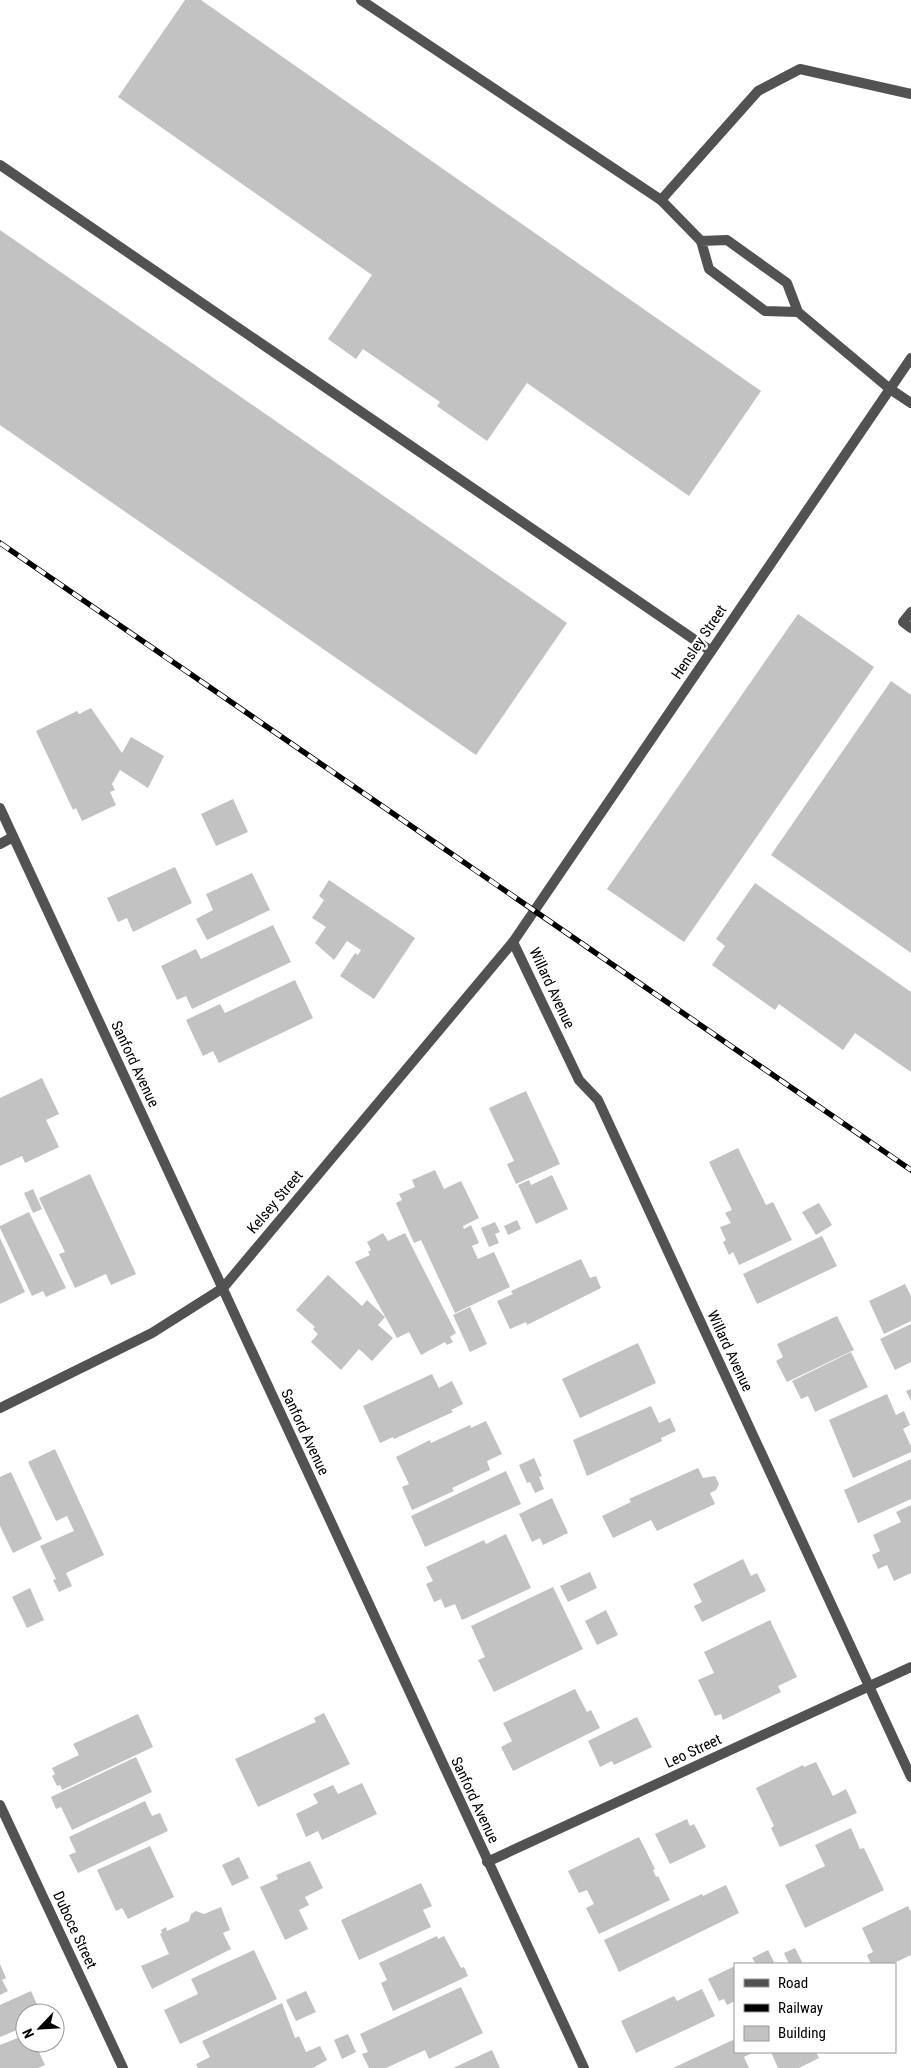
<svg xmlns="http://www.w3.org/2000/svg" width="911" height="2068" viewBox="0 0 911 2068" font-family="'Roboto Condensed',sans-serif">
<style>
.building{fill:#c2c2c2}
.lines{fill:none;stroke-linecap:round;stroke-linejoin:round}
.lane{stroke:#525252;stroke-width:10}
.street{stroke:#525252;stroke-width:10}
.rail-casing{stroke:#000;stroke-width:5.5}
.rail{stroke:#fff;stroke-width:4;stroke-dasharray:11;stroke-linecap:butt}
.labels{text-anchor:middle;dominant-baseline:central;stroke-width:4.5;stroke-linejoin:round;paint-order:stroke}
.street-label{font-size:15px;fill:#000;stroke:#fff}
</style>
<rect width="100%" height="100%" fill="#fff"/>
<g class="building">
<path d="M185,0H201L761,391L689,496L527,383L487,441L437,406L440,402L363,349L356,359L328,339L372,275L118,97Z"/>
<path d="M0,230L567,623L476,755L0,425Z"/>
<path d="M798,614L874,667L684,942L607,889Z"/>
<path d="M891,681L911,695V953L771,855Z"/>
<path d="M91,708L122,753L131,737L164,756L148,788L120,770L112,784L115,790L110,792L116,805L82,821L76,808L73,810L36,731L77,711L79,714Z"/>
<path d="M233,799L248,832L216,846L201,814Z"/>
<path d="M175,867L192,903L133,932L127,918L118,922L107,898Z"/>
<path d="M252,873L270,910L207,940L196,919L213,910L206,894Z"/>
<path d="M329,880L415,938L374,999L340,976L355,953L358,955L361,950L347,941L334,960L315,943L326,927L312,918L324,900L319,896Z"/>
<path d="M755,883L911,992V1072L855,1033L843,1050L779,1004L775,1010L712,965L725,946L716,939Z"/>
<path d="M273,925L291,962L192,1009L186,996L177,1000L161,966L196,949L201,959Z"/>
<path d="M295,980L313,1018L219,1063L213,1051L203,1056L186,1020L220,1004L225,1013Z"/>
<path d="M42,1078L59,1114L46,1120L59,1147L25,1163L22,1156L0,1166V1098Z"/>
<path d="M526,1091L560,1164L516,1184L507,1164L514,1161L489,1108Z"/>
<path d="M738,1148L766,1205L773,1202L792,1240L739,1265L733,1252L729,1255L723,1242L726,1240L720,1227L731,1223L725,1213L732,1210L709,1162Z"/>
<path d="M435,1170L444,1189L461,1181L479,1218L463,1226L464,1229L471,1225L479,1243L472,1246L478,1259L494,1252L510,1287L455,1313L421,1240L414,1243L396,1203L402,1200L399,1194L415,1187L412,1180Z"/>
<path d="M90,1174L136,1274L111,1285L106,1274L75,1288L59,1254L65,1252L39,1198Z"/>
<path d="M552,1175L568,1209L536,1224L518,1185L529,1180L531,1185Z"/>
<path d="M33,1189L42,1209L33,1213L24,1193Z"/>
<path d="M819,1203L832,1225L816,1235L802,1212Z"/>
<path d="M29,1212L66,1288L46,1297L43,1291L32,1296L0,1228V1226Z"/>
<path d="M517,1220L521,1229L508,1235L504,1226Z"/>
<path d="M495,1222L500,1232L495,1234L499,1243L489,1247L481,1228Z"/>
<path d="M383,1233L388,1241L405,1233L456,1333L450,1337L453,1342L447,1345L445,1342L421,1355L409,1332L397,1338L355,1262L370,1255L368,1252L371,1250L367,1242Z"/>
<path d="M822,1236L837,1266L757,1304L743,1274Z"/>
<path d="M0,1238L25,1292L0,1304Z"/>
<path d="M581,1259L590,1278L596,1276L601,1288L527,1325L526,1322L510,1329L497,1301L513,1294L511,1291Z"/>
<path d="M328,1275L362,1306L367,1300L385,1317L378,1325L393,1338L372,1361L359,1349L341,1370L311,1342L318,1334L313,1329L315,1327L296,1310Z"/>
<path d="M905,1284L911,1296V1321L884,1334L869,1301Z"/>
<path d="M470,1307L487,1344L470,1352L453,1315Z"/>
<path d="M837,1316L854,1350L787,1382L776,1361L783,1357L777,1344Z"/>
<path d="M911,1324V1362L895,1370L880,1339Z"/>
<path d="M638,1343L656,1383L580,1418L562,1379Z"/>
<path d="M851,1352L868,1387L815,1412L808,1396L801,1399L792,1381Z"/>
<path d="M432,1374L439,1388L452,1381L463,1404L451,1410L453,1412L394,1439L393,1437L380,1443L363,1406Z"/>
<path d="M911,1389V1401L906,1391Z"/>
<path d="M887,1394L896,1415L904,1411L910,1425L903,1429L911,1446V1452L853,1478L829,1420Z"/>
<path d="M651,1406L659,1423L670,1418L676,1431L661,1438L662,1441L587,1476L573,1440Z"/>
<path d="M486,1421L502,1454L487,1461L490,1470L452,1488L454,1491L412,1510L402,1487L409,1484L396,1457L430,1440L431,1443L470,1425L471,1428Z"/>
<path d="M55,1449L104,1555L66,1573L72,1586L59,1592L53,1580L56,1579L40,1546L74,1531L67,1516L56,1521L28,1462Z"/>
<path d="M534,1458L542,1476L539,1477L544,1489L535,1493L530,1482L527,1483L519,1465Z"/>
<path d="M911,1459V1499L858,1523L844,1490Z"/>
<path d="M698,1468L703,1478L715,1476L719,1484L716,1490L710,1493L715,1504L657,1531L651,1520L613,1538L602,1516L631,1502L629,1499Z"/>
<path d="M506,1471L521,1504L425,1547L411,1516Z"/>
<path d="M11,1472L42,1539L13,1553L0,1526V1477Z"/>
<path d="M552,1498L568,1533L543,1545L540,1538L532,1542L519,1514Z"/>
<path d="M911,1505V1573L894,1581L887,1565L878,1569L872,1555L880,1551L873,1535L901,1522L896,1512Z"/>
<path d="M506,1534L531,1588L462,1620L455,1604L445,1608L441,1599L434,1602L426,1584L433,1581L426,1567L484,1540L486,1544Z"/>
<path d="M743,1559L751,1576L757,1573L766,1591L702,1622L694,1606L702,1602L693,1584Z"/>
<path d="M590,1572L597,1588L568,1602L560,1586Z"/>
<path d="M553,1587L583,1649L494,1692L478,1660L485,1657L471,1626Z"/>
<path d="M30,1588L44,1620L27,1628L12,1597Z"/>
<path d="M606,1610L618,1635L597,1645L585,1621Z"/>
<path d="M770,1620L797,1677L778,1686L781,1692L723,1720L721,1714L715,1716L698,1680L714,1673L704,1652Z"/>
<path d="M575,1689L587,1712L591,1710L600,1728L513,1771L501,1747L512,1741L503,1723Z"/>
<path d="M324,1713L350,1764L258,1807L235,1759L316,1722L314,1718Z"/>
<path d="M138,1714L153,1747L62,1790L60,1785L57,1786L52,1776L55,1774L52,1768L79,1755L73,1744Z"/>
<path d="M637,1717L652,1747L614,1765L612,1761L600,1767L588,1741Z"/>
<path d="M136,1757L152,1792L72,1830L61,1807L56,1809L51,1797Z"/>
<path d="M816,1762L833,1796L846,1789L857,1813L780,1847L771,1828L774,1826L756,1788L803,1765L804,1767Z"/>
<path d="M362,1783L377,1814L322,1840L318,1831L306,1837L296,1814L318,1803L313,1794L333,1785L338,1794Z"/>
<path d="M145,1801L152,1816L160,1813L168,1831L78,1873L69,1855L76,1852L69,1837Z"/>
<path d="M687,1819L690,1826L694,1824L706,1847L670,1864L655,1834Z"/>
<path d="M851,1828L860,1849L864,1848L884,1890L805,1928L785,1885L825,1866L815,1845Z"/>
<path d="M639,1837L655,1869L653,1870L656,1877L658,1876L670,1900L599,1934L586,1908L594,1904L587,1890L579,1893L568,1871Z"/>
<path d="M150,1846L174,1897L128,1919L122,1908L116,1911L97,1870Z"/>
<path d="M239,1857L249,1878L232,1886L222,1865Z"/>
<path d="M310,1861L323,1888L305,1897L309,1905L299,1910L308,1929L285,1940L260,1887L278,1879L276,1875Z"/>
<path d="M421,1883L432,1906L423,1910L431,1927L359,1960L341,1920Z"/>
<path d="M726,1885L739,1913L619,1972L604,1940L702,1894L703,1896Z"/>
<path d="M908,1906L911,1912V1955L892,1964H871L867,1955L873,1952L862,1928Z"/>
<path d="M221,1907L230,1930L223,1933L231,1949L152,1989L141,1966L169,1954L160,1934L162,1933L161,1930L166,1927L167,1931L189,1921L191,1914L196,1911L204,1914Z"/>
<path d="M437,1936L438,1939L444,1936L461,1968L464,1967L468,1976L393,2011L381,1983L387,1980L379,1963Z"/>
<path d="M795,1948L803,1964H789L784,1953Z"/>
<path d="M254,1950L277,1999L180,2044L164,2010L198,1994L191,1979Z"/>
<path d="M768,1950L775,1964H756L752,1958Z"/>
<path d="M0,1964L6,1978L2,1980L8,1991L0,1995Z"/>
<path d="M735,1966V2001L727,2005L724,1999L719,2001L708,1979Z"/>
<path d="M461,1987L483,2033L429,2059L425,2050L386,2068H369L362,2054L368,2052L360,2034Z"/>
<path d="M702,1989L715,2016L636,2053L621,2021L674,1996L677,2001Z"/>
<path d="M31,1991L39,2009L25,2013V2030L19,2033L17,2030L0,2037V2005Z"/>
<path d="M306,1991L316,2012L296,2021L286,2000Z"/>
<path d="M282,2003L295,2038L299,2036L306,2052L320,2046L327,2060L313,2068H198L196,2064L210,2057L202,2041Z"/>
<path d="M348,2034L356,2052L342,2059L334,2040Z"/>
<path d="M25,2035V2043H38L41,2051L39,2052L45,2065L38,2068H0V2045Z"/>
<path d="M735,2039V2052H754L744,2057L749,2068H673Z"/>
<path d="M492,2050L500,2068H453Z"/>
<path d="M771,2052H816L819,2058L799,2068H778Z"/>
</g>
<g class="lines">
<g class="lane">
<path d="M361,0L661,200L701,241"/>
<path d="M0,165L711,651"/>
<path d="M661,200L758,91L800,69L911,94"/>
<path d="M798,312L765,311L709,269L701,241L727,240L787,283L798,312L890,389L911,403"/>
<path d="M911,612L903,622L911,628"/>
<path d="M0,844L13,837"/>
</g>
<g class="street">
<path d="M0,808L584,2068"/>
<path d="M513,942L579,1080L598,1100L911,1777"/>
<path d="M0,1408L152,1333L223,1288L513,942L911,358"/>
<path d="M0,1805L123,2068"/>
<path d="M487,1862L911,1667"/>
</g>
<defs>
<path id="rail" d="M0,543L911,1170"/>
</defs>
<use href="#rail" class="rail-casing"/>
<use href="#rail" class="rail"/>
</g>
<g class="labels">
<g class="street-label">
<text transform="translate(699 642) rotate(-56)">Hensley Street</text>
<text transform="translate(552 988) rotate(65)">Willard Avenue</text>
<text transform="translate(135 1064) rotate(65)">Sanford Avenue</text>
<text transform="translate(275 1202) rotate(-50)">Kelsey Street</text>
<text transform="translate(730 1351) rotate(65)">Willard Avenue</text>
<text transform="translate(305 1432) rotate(65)">Sanford Avenue</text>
<text transform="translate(693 1751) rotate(-25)">Leo Street</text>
<text transform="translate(475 1800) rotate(65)">Sanford Avenue</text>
<text transform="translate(75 1930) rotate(65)">Duboce Street</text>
</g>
</g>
<rect x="734" y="1963" width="162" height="90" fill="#ffffff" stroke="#999999"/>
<rect x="744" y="1979" width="25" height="8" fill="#525252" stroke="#999999"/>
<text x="778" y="1988" font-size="15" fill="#000000">Road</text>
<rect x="744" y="2004" width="25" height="8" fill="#000000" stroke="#999999"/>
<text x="778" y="2013" font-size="15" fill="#000000">Railway</text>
<rect x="744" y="2026" width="25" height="15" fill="#c2c2c2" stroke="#999999"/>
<text x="778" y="2038" font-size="15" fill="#000000">Building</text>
<g transform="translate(40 2028) rotate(245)"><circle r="24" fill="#ffffff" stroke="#999999"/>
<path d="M0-4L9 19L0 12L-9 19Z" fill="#000000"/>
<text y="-8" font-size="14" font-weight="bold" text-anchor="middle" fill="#000000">N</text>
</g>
</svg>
